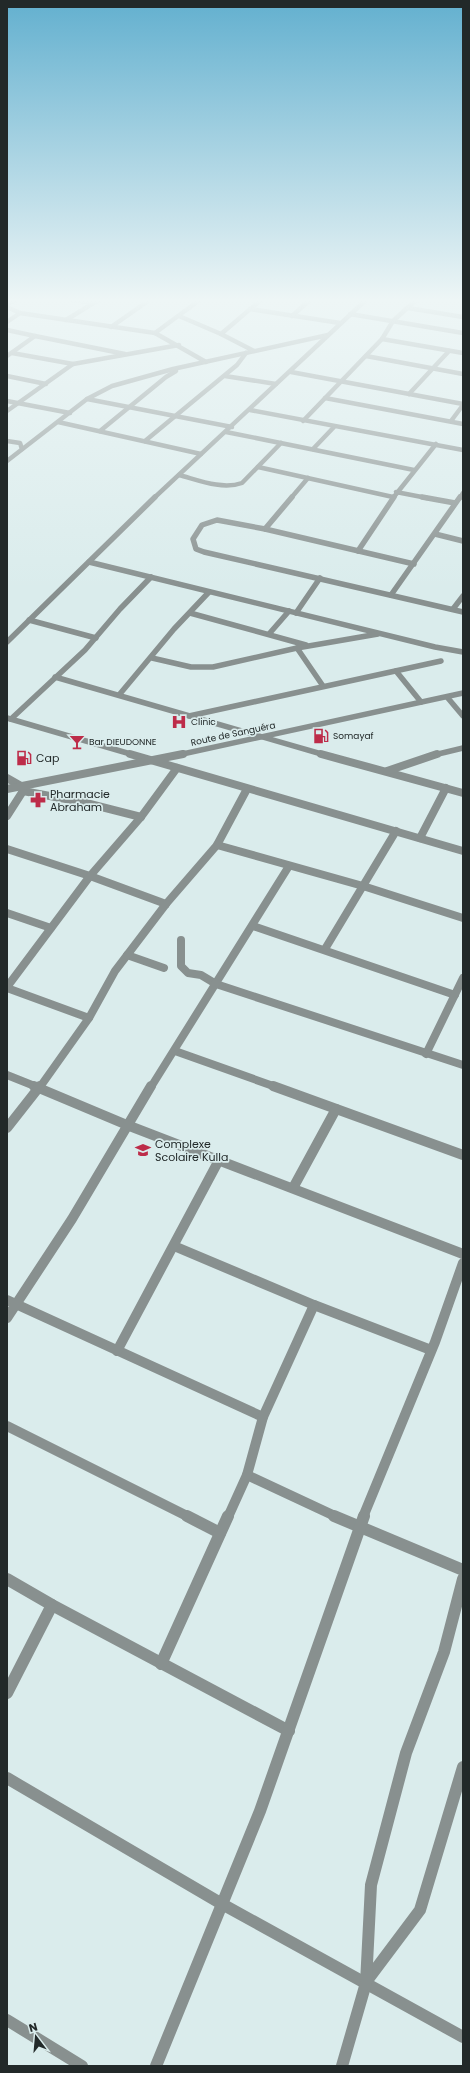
<svg xmlns="http://www.w3.org/2000/svg" width="470" height="2073" viewBox="0 0 470 2073" font-family="Poppins,sans-serif">
<style>
.lines{fill:none;stroke-linecap:round;stroke-linejoin:round}
.minor-far4{stroke:#88908f;stroke-width:4.5}
.minor-far3{stroke:#88908f;stroke-width:5.5}
.minor-far2{stroke:#88908f;stroke-width:8}
.minor-far1{stroke:#88908f;stroke-width:10}
.minor{stroke:#88908f;stroke-width:12}
.tertiary-far2{stroke:#88908f;stroke-width:5.5}
.tertiary-far1{stroke:#88908f;stroke-width:8}
.tertiary{stroke:#88908f;stroke-width:12}
.labels{text-anchor:middle;dominant-baseline:central;stroke-width:3.5;stroke-linejoin:round;paint-order:stroke}
.far-poi-label{font-size:9px;fill:#222929;stroke:#daecec;text-anchor:start}
.far-street-label{font-size:9px;fill:#222929;stroke:#daecec}
.poi-label{font-size:11px;fill:#222929;stroke:#daecec;text-anchor:start}
</style>
<rect width="100%" height="100%" fill="#daecec"/>
<g class="lines">
<g class="minor-far4">
<path d="M68,299L93,303"/>
<path d="M7,304L17,299"/>
<path d="M7,307L20,313L155,333L206,362"/>
<path d="M408,308L463,317"/>
<path d="M250,309L340,323"/>
<path d="M350,314L463,333"/>
<path d="M179,316L221,334"/>
<path d="M292,316L311,299"/>
<path d="M66,320L100,299"/>
<path d="M7,322L20,313"/>
<path d="M111,327L151,299"/>
<path d="M7,330L35,336L7,356"/>
<path d="M155,333L201,299"/>
<path d="M35,336L125,354"/>
<path d="M382,339L463,353"/>
<path d="M254,351L221,334L262,299"/>
<path d="M12,353L73,364"/>
<path d="M366,356L463,374"/>
<path d="M291,372L463,404"/>
<path d="M7,376L46,384"/>
<path d="M225,376L276,384"/>
<path d="M409,394L449,351"/>
<path d="M325,398L463,424"/>
<path d="M87,399L232,427"/>
<path d="M7,401L70,413"/>
<path d="M250,410L463,450"/>
<path d="M7,411L73,364L179,345"/>
<path d="M303,421L382,339L393,321L417,299"/>
<path d="M451,421L463,405"/>
<path d="M58,422L201,454"/>
<path d="M100,431L166,377L176,371"/>
<path d="M226,432L414,470"/>
<path d="M7,441L20,443L22,449"/>
<path d="M145,441L237,365L246,353"/>
<path d="M313,449L334,427"/>
<path d="M7,461L87,399L112,386L173,369L328,335"/>
<path d="M258,467L393,497"/>
<path d="M179,475C198,480 222,490 242,483L281,443"/>
<path d="M396,492L427,498"/>
<path d="M154,498L367,299"/>
<path d="M291,498L308,478"/>
<path d="M393,498L436,444"/>
<path d="M460,498L463,493"/>
</g>
<g class="minor-far3">
<path d="M422,497L455,503"/>
<path d="M265,529L292,497"/>
<path d="M435,534L463,541"/>
<path d="M358,551L394,497"/>
<path d="M89,562L435,647L463,652"/>
<path d="M414,564L265,529L217,520L202,525L193,539L196,549L204,552L463,612"/>
<path d="M391,595L460,497"/>
<path d="M453,609L463,596"/>
<path d="M190,613L306,645"/>
<path d="M296,613L320,578"/>
<path d="M29,620L96,638"/>
<path d="M269,634L289,611"/>
<path d="M7,642L155,497"/>
<path d="M297,648L323,686"/>
<path d="M152,658L191,667H213L297,648L378,634"/>
<path d="M396,671L421,702"/>
<path d="M55,677L325,755"/>
<path d="M119,695L174,629L209,592"/>
<path d="M447,697L463,716"/>
<path d="M189,716L441,661"/>
<path d="M7,718L134,755"/>
<path d="M11,719L85,650L120,609L151,577"/>
<path d="M434,755L463,748"/>
</g>
<g class="minor-far2">
<path d="M130,754L463,851"/>
<path d="M321,754L463,793"/>
<path d="M387,771L437,754"/>
<path d="M7,778L21,786L23,791L7,816"/>
<path d="M23,791L82,802L141,817"/>
<path d="M420,838L446,788"/>
<path d="M217,845L363,886L463,918"/>
<path d="M7,849L90,876L166,904"/>
<path d="M7,913L51,928"/>
<path d="M253,926L455,995"/>
<path d="M181,940V966L188,973L201,975L216,984L463,1065"/>
<path d="M325,949L396,831"/>
<path d="M127,955L164,968"/>
<path d="M7,987L90,876L141,817L177,768"/>
<path d="M7,988L89,1018"/>
<path d="M175,1051L276,1087"/>
<path d="M426,1054L463,978"/>
<path d="M7,1075L37,1087"/>
<path d="M40,1087L89,1018L115,971L166,904L217,845L247,789"/>
<path d="M151,1087L289,866"/>
</g>
<g class="minor-far1">
<path d="M34,1086L127,1125L463,1254"/>
<path d="M273,1086L463,1155"/>
<path d="M7,1128L40,1086"/>
<path d="M293,1188L336,1109"/>
<path d="M174,1246L314,1305L431,1350"/>
<path d="M7,1300L263,1417"/>
<path d="M7,1318L72,1219L151,1086"/>
<path d="M117,1351L219,1160"/>
<path d="M7,1426L189,1517"/>
<path d="M247,1475L337,1517"/>
<path d="M228,1517L247,1475L263,1417L314,1305"/>
<path d="M363,1517L435,1342L463,1263"/>
</g>
<g class="minor">
<path d="M187,1516L220,1533"/>
<path d="M334,1516L463,1570"/>
<path d="M7,1579L52,1605L289,1731"/>
<path d="M161,1664L228,1516"/>
<path d="M7,1693L52,1605"/>
<path d="M7,2020L82,2066"/>
<path d="M156,2066L260,1811L364,1516"/>
</g>
<path class="tertiary-far2" d="M178,755L463,693"/>
<path class="tertiary-far1" d="M7,789L183,754"/>
<g class="tertiary">
<path d="M7,1778L222,1904L463,2037"/>
<path d="M366,1982L420,1910L463,1767"/>
<path d="M342,2066L366,1983L371,1885L406,1753L444,1652L463,1579"/>
</g>
</g>
<linearGradient id="sky" x2="0" y2="1"><stop stop-color="#63b0cf"/><stop offset="0.51" stop-color="#eef6f6"/><stop offset="1" stop-color="#eef6f6" stop-opacity="0"/></linearGradient>
<rect width="470" height="589" fill="url(#sky)"/>
<defs>
<symbol id="hospital-bare" viewBox="-9 -9 18 18"><path d="M-5-5h3v3.5h4V-5h3V5h-3V1.5h-4V5h-3Z" fill="#bd2c49" stroke="#daecec" stroke-width="2.5" paint-order="stroke"/></symbol>
<symbol id="fuel-bare" viewBox="-9 -9 18 18"><path d="M-5.5-6h7V0h2V4h1.3V-2.5L3-4.5l.8-.8L6-3V5H2.5V1h-1V6h-7ZM-4.2-4.7v3.2H.2V-4.7Z" fill="#bd2c49" stroke="#daecec" stroke-width="2.5" paint-order="stroke"/></symbol>
<symbol id="bar-bare" viewBox="-9 -9 18 18"><path d="M-6-5H6L.8 .8V4.5H3.5V6h-7V4.5H-.8V.8Z" fill="#bd2c49" stroke="#daecec" stroke-width="2.5" paint-order="stroke"/></symbol>
<symbol id="pharmacy-bare" viewBox="-9 -9 18 18"><path d="M-2-6h4v4h4v4h-4v4h-4v-4h-4v-4h4Z" fill="#bd2c49" stroke="#daecec" stroke-width="2.5" paint-order="stroke"/></symbol>
<symbol id="school-bare" viewBox="-9 -9 18 18"><path d="M0-5L7-2L0 1L-7-2ZM-4 1L0 2.5L4 1V4Q0 6-4 4Z" fill="#bd2c49" stroke="#daecec" stroke-width="2.5" paint-order="stroke"/></symbol>
</defs>
<g fill-rule="evenodd">
<use href="#hospital-bare" x="168" y="711" width="22" height="22"/>
<use href="#fuel-bare" x="310" y="725" width="22" height="22"/>
<use href="#bar-bare" x="66" y="731" width="22" height="22"/>
<use href="#fuel-bare" x="13" y="747" width="22" height="22"/>
<use href="#pharmacy-bare" x="27" y="789" width="22" height="22"/>
<use href="#school-bare" x="132" y="1139" width="22" height="22"/>
</g>
<g class="labels">
<g class="far-poi-label">
<text x="191" y="722">Clinic</text>
<text x="333" y="736">Somayaf</text>
<text x="89" y="742">Bar DIEUDONNE</text>
</g>
<g class="far-street-label">
<text transform="translate(233 734) rotate(-12)">Route de Sanguéra</text>
</g>
<g class="poi-label">
<text x="36" y="758">Cap</text>
<text x="50" y="794">Pharmacie<tspan x="50" dy="13">Abraham</tspan></text>
<text x="155" y="1144">Complexe<tspan x="155" dy="13">Scolaire Kulla</tspan></text>
</g>
</g>
<rect width="470" height="2073" fill="none" stroke="#222929" stroke-width="16"/>
<g transform="translate(36 2037) rotate(344)" stroke="#daecec" stroke-width="3" paint-order="stroke">
<path d="M0-3L7 15L0 10L-7 15Z" fill="#222929"/>
<text y="-6" font-size="11" font-weight="bold" text-anchor="middle" fill="#222929">N</text>
</g>
</svg>
